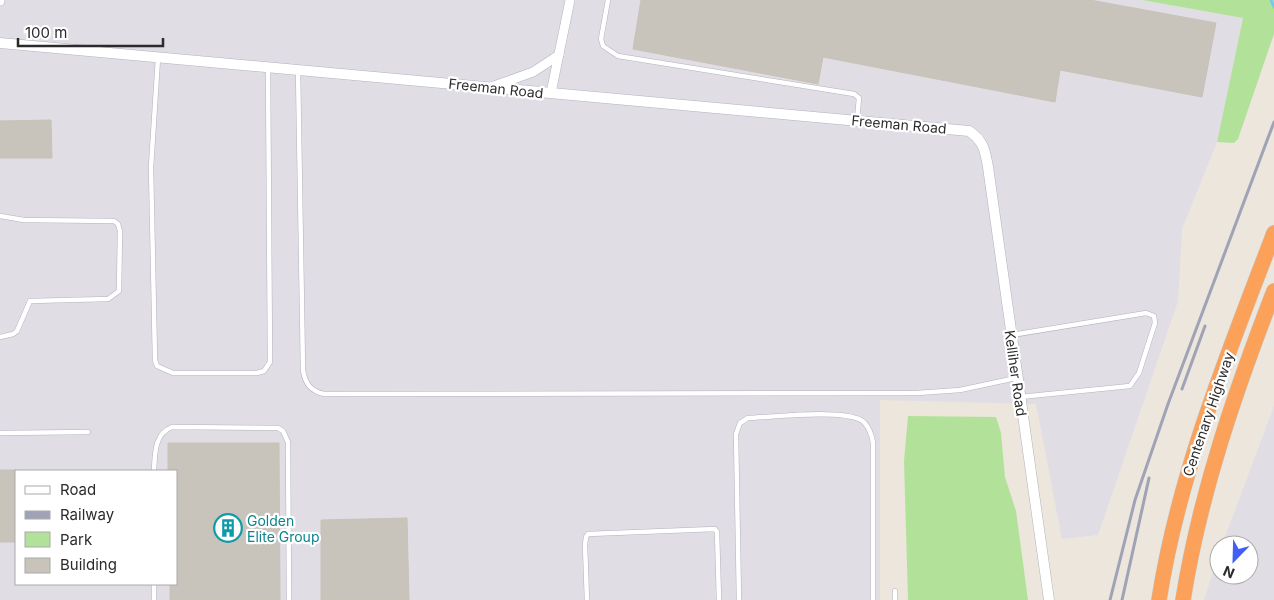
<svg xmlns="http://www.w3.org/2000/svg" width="1274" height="600" viewBox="0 0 1274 600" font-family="Inter,sans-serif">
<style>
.industrial{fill:#e0dde5;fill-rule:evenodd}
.green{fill:#b2e29a}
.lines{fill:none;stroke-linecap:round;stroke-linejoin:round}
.stream{stroke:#72cbed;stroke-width:3}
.building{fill:#c8c4bb;stroke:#c8c2b7}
.service-casing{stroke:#b1b3be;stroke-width:5.5}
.minor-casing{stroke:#b1b3be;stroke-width:10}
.tertiary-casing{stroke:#b1b3be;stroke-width:11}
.motorway-casing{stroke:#c8c8c8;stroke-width:16}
.service{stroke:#fff;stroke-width:4.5}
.minor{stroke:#fff;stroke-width:9}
.tertiary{stroke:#fff;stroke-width:10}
.motorway{stroke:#fba159;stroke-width:15}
.rail{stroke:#a0a2b5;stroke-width:3}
.labels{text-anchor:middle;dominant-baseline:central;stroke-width:4.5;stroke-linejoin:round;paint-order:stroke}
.street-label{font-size:14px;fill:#2b2b2b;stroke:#fff}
.culture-label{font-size:14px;fill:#0d838f;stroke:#fff;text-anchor:start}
</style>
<rect width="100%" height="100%" fill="#ece6dd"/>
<g class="industrial">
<path d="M0,0H1142L1243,18L1217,142L1182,229L1178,301L1098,535L1062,539L1036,404L880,400V600H0ZM16,471H176V584H16Z"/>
<path d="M1274,406V600H1204L1219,554V575H1249V545H1222Z"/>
</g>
<g class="green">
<path d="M1142,0H1274V34L1238,139L1234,143L1217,142L1243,18Z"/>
<path d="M908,416L996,417L1001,433L1005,477L1016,511L1028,600H908L904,461Z"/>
</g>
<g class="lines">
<path class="stream" d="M1271,0L1274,7"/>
</g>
<g class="building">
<path d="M641,0H1090L1216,23L1202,97L1060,70L1055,102L823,57L818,84L633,49Z"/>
<path d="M51,120L52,158H0V121Z"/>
<path d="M168,443H279L280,600H170V584H176V471H168Z"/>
<rect x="0" y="470" width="16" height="72"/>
<path d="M407,518L409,600H321V520Z"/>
</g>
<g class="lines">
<defs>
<g id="service">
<path d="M608,0L601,39L603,46L618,56L854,94L859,98L857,120"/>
<path d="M158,58L151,167L155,360L157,366L173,373H257L264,371L270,362L268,68"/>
<path d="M298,70L303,370C305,384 311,391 324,394L917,393L960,390L1016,378"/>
<path d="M0,216L24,220L114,221L118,224L120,231L119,291L108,299L30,301L17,331L13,334L0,337"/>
<path d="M1012,335L1146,313L1154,316L1155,323L1139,373L1130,386L1020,397"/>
<path d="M0,433L88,432"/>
<path d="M154,471C155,454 154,434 172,427L278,428L283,431L288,442L289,600"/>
<path d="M154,584V600"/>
<path d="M895,591V600"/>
<path d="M587,600L585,545L586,537L588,534L715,529L717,532L719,600"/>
<path d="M739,600L736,434L740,423L748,418C774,417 840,409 861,420C868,424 872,435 873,443V600"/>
</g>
<g id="minor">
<path d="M0,1V0"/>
<path d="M491,87L533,72L559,55"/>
<path d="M551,93L570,0"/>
</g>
<path id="tertiary" d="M0,43L969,131C984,141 985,151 988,167L1049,600"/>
<g id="motorway">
<path d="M1159,600C1179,472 1228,354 1274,233"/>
<path d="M1183,600C1200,493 1235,392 1274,291"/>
</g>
</defs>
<use href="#service" class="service-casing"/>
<use href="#minor" class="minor-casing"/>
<use href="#tertiary" class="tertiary-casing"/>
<use href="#motorway" class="motorway-casing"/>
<use href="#service" class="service"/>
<use href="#minor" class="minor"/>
<use href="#tertiary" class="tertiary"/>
<use href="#motorway" class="motorway"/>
<g class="rail">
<path d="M1182,389L1205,326"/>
<path d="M1110,600L1135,500L1168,404L1274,122"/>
<path d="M1122,600L1149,478"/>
</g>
</g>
<defs>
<symbol id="building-ring" viewBox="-11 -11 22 22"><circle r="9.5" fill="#fff" stroke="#0f9aa8" stroke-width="1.5"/><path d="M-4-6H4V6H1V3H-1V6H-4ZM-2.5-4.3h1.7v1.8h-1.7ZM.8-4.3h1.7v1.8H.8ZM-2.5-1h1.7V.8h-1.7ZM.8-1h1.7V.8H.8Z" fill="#0f9aa8"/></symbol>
</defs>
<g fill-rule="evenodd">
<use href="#building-ring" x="212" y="512" width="32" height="32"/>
</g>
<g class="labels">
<g class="street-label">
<text transform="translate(496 88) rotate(6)">Freeman Road</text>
<text transform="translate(899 124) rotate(5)">Freeman Road</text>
<text transform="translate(1016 373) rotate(82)">Kelliher Road</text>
<text transform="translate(1208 414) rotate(-71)">Centenary Highway</text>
</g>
<g class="culture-label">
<text x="247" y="520">Golden<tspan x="247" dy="16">Elite Group</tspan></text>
</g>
</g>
<rect x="15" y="470" width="162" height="115" fill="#ffffff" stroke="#aaaaaa"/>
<rect x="25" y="486" width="25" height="8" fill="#ffffff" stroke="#aaaaaa"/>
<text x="60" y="495" font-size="15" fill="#2b2b2b">Road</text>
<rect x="25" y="511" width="25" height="8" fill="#a0a2b5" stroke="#aaaaaa"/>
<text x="60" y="520" font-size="15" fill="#2b2b2b">Railway</text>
<rect x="25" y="532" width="25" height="15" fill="#b2e29a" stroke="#aaaaaa"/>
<text x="60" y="545" font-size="15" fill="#2b2b2b">Park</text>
<rect x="25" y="558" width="25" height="15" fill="#c8c4bb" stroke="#aaaaaa"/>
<text x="60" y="570" font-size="15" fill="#2b2b2b">Building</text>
<g transform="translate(1234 560) rotate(203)"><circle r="24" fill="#ffffff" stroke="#aaaaaa"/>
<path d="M0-4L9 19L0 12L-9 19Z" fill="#3f5ff7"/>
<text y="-8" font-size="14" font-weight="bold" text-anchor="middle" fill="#2b2b2b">N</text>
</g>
<path d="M18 38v8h145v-8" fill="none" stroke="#2b2b2b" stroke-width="2.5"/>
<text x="25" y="38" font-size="15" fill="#2b2b2b" stroke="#ffffff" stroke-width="4" paint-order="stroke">100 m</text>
</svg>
